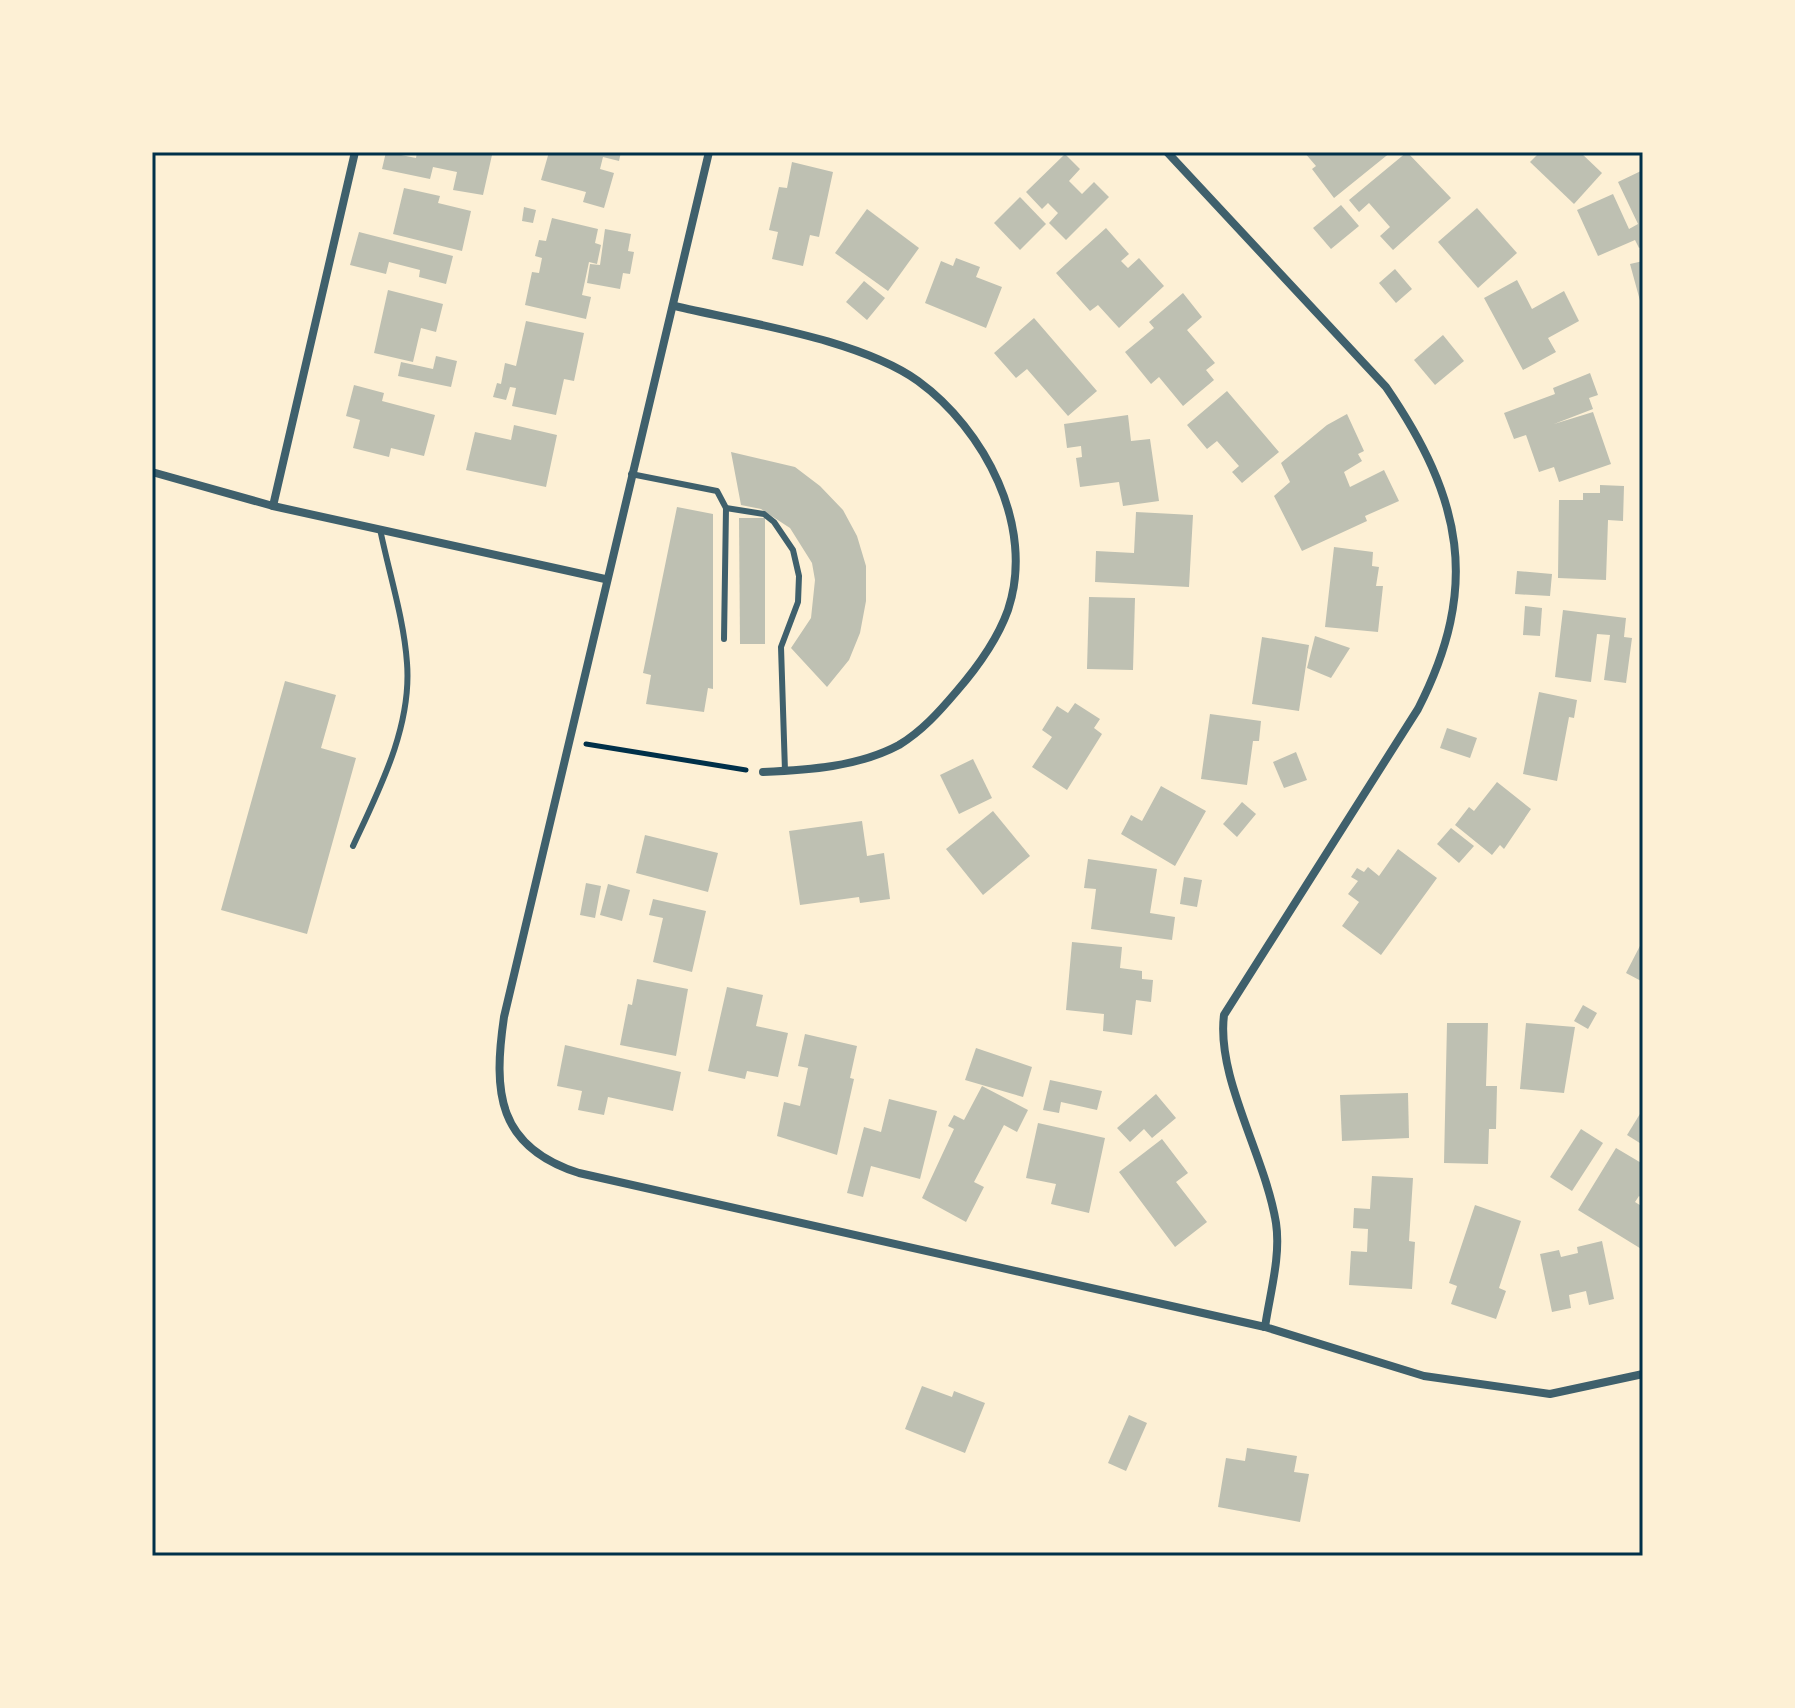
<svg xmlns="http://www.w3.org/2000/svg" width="1795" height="1708" viewBox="0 0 1795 1708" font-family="Helvetica,sans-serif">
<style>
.building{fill:#bec0b2}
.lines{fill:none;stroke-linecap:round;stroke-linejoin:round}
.path{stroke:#003049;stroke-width:5}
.service{stroke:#3f606c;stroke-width:6}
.minor{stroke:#3f606c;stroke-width:8}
.neatline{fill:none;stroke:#003049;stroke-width:3}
</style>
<rect width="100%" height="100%" fill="#fdf0d5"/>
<g class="building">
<path d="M386,152L416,158L417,152L492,155L483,195L453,190L457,172L433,167L430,179L382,169Z"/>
<path d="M549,152H621L619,161L603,157L600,169L614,173L604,208L583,202L586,192L541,180Z"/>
<path d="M1304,152H1391L1334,198L1312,169L1316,166Z"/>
<path d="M1407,152L1451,198L1393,250L1380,236L1390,227L1369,203L1359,212L1349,200Z"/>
<path d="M1540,152H1580L1602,173L1574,204L1530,162Z"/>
<path d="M1065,154L1080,169L1069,181L1082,194L1094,182L1109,197L1066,240L1049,223L1058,213L1048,203L1042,209L1026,192Z"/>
<path d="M792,162L833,172L819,237L810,235L803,266L772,259L778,232L769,230L779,187L787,188Z"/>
<path d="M1643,170V246L1639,248L1635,240L1598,256L1577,210L1613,194L1629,229L1638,224L1618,182Z"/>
<path d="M404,188L440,196L438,203L471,211L462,251L393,234Z"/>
<path d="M1020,197L1046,224L1020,250L994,223Z"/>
<path d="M1341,205L1359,226L1331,249L1313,228Z"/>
<path d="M524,207L536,210L533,223L522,221Z"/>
<path d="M1477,208L1517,253L1478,288L1438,242Z"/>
<path d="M867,209L919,248L888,291L835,253Z"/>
<path d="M552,218L598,229L595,243L601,245L597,264L589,262L582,295L591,297L586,319L525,305L532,272L539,273L542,258L535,256L539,240L546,241Z"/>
<path d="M1106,228L1129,254L1121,261L1128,268L1139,258L1164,286L1119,328L1098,305L1090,311L1056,273Z"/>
<path d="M605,229L631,234L628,251L634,252L630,274L623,273L620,289L587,283L590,264L600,265Z"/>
<path d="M359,232L453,256L446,284L419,277L420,270L389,262L386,274L350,265Z"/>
<path d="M956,258L980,267L976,277L1002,287L986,328L925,303L941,261L953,266Z"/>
<path d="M1643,261V308H1642L1630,264Z"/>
<path d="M1395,269L1412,289L1396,303L1379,283Z"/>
<path d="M1517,280L1532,309L1564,291L1579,321L1548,338L1556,352L1523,370L1484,298Z"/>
<path d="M864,281L885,298L867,320L846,302Z"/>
<path d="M388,290L443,304L436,332L421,328L413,362L374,353Z"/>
<path d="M1183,293L1202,317L1187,330L1215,363L1206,370L1214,380L1183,406L1159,377L1151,384L1125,352L1154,328L1149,322Z"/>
<path d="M1034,318L1097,391L1068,416L1027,369L1016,378L994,353Z"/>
<path d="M526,321L584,333L574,381L564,379L556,415L512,406L516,388L510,387L506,400L493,397L497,383L501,384L505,363L516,366Z"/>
<path d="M1443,335L1464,361L1435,385L1414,360Z"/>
<path d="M436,356L457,361L451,387L398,376L401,362L433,369Z"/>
<path d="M1590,373L1598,395L1589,398L1593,409L1554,424L1593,412L1611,464L1559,482L1554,467L1539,472L1526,435L1514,439L1504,413L1555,394L1553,388Z"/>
<path d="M354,385L384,393L382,401L435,415L424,456L391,448L389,457L353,448L360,420L346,416Z"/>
<path d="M1227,391L1279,452L1242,483L1232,472L1239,466L1217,441L1207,449L1187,425Z"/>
<path d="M1347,414L1364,451L1358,454L1362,461L1344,472L1350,487L1384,470L1399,501L1365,516L1367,521L1302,551L1274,496L1290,482L1281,463L1327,425Z"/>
<path d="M1128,415L1131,441L1150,439L1159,501L1123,506L1119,482L1080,487L1076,458L1082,457L1081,446L1067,448L1064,424Z"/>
<path d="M514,425L557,435L546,487L466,470L475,432L511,440Z"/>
<path d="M731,452L795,467L820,486L843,510L857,536L866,566V601L860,633L849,660L827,687L791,648L811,618L815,580L812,563L790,528L761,509L741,505Z"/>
<path d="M1600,485L1624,486L1623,521L1608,520L1606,580L1558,578L1559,500H1583V493H1600Z"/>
<path d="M677,507L713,514V689L708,688L704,712L646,704L651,675L643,673Z"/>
<path d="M1136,512L1193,515L1189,587L1095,582L1096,551L1134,553Z"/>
<path d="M739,518H765V644H740Z"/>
<path d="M1334,547L1373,552L1372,566L1379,567L1376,586H1383L1378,632L1325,627Z"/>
<path d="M1517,571L1552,574L1550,596L1515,594Z"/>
<path d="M1089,597L1135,598L1133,670L1087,669Z"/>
<path d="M1525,606L1542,608L1540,636L1523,635Z"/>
<path d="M1563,610L1626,618L1624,637L1632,638L1626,683L1604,680L1610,635L1597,634L1591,682L1555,677Z"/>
<path d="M1315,636L1350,648L1331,678L1307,668Z"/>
<path d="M1262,637L1309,645L1299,711L1252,704Z"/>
<path d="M285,681L336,695L321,748L356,758L307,934L221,910Z"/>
<path d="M1539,692L1577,700L1574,718L1569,717L1557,781L1523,774Z"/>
<path d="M1075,703L1100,719L1094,728L1102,734L1067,790L1032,767L1052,737L1042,730L1057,706L1068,713Z"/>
<path d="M1210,714L1261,721L1259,741H1253L1247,785L1201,779Z"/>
<path d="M1447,728L1477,738L1470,758L1440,748Z"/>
<path d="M1296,752L1307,780L1284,788L1273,762Z"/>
<path d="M973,759L992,798L959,814L940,775Z"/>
<path d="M1497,782L1531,809L1504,849L1500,845L1492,855L1455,825L1469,807L1474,811Z"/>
<path d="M1161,786L1206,811L1175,866L1121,834L1131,815L1142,821Z"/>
<path d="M1242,802L1256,814L1237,837L1223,824Z"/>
<path d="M993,811L1030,856L983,895L946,849Z"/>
<path d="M862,821L867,856L884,853L890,899L860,903L859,897L800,905L789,831Z"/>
<path d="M1451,828L1474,846L1459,863L1437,844Z"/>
<path d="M645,835L718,853L708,892L636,873Z"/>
<path d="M1398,849L1437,878L1381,955L1342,926L1359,902L1348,894L1358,881L1351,877L1357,868L1364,872L1368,867L1379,876Z"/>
<path d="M1088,859L1157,869L1150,913L1175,917L1172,940L1091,929L1096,889L1084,888Z"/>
<path d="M1184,877L1202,880L1197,907L1180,904Z"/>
<path d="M586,883L601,886L595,918L580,915Z"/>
<path d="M608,884L630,890L622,921L600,915Z"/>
<path d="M653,899L706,911L692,972L653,962L663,918L649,915Z"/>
<path d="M1643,940V982L1626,973Z"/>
<path d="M1072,942L1122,947L1120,968L1142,971V979L1153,980L1151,1002L1136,1000L1132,1035L1103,1031L1104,1014L1066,1010Z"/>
<path d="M637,979L688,989L676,1056L620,1045L628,1004L632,1005Z"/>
<path d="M727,987L763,995L756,1026L788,1033L778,1077L747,1071L745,1079L708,1071Z"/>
<path d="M1583,1005L1597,1013L1588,1029L1574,1021Z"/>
<path d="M1447,1023H1488L1486,1086H1497L1496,1129H1489L1488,1164L1444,1163Z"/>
<path d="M1526,1023L1575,1027L1564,1093L1520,1089Z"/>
<path d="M805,1034L857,1046L850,1078L854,1079L837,1155L777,1136L784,1102L800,1106L808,1068L798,1066Z"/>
<path d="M565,1045L681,1072L673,1111L608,1097L604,1115L578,1110L582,1091L557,1086Z"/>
<path d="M976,1048L1032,1067L1023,1097L965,1080Z"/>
<path d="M1050,1080L1102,1091L1097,1110L1061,1102L1059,1113L1043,1110Z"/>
<path d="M982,1086L1028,1110L1017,1132L1004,1125L974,1182L984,1187L966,1222L922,1198L954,1129L948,1126L954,1115L964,1120Z"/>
<path d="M1408,1093L1409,1138L1342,1141L1340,1095Z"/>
<path d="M1156,1094L1176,1118L1152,1138L1144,1129L1130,1142L1117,1128Z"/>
<path d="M889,1099L937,1111L920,1179L871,1166L863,1197L847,1193L864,1127L881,1132Z"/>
<path d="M1643,1109V1145L1627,1135Z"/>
<path d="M1038,1123L1105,1138L1089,1213L1051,1204L1056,1184L1026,1178Z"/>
<path d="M1581,1129L1603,1143L1572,1191L1550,1177Z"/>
<path d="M1162,1139L1188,1173L1176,1182L1207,1222L1175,1247L1119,1172Z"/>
<path d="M1616,1148L1643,1164V1199L1639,1196L1635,1202L1643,1207V1250L1578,1210Z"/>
<path d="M1372,1176L1413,1178L1409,1241L1415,1242L1412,1289L1349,1285L1351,1251L1367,1252L1368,1229L1353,1228L1354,1208L1370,1209Z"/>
<path d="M1475,1205L1521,1221L1499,1288L1506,1291L1496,1319L1451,1304L1457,1286L1449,1283Z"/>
<path d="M1602,1241L1614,1299L1589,1305L1586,1291L1569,1295L1571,1308L1552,1312L1540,1254L1559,1250L1561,1257L1578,1253L1577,1247Z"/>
<path d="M922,1386L952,1397L954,1391L985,1403L965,1453L905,1429Z"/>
<path d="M1129,1415L1147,1423L1126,1471L1108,1463Z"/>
<path d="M1247,1448L1297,1456L1294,1472L1309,1474L1300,1522L1218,1507L1226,1458L1245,1461Z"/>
</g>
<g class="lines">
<path class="path" d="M586,744L746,770"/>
<g class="service">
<path d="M631,474L717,491L726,508L764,514L774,522L793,550L799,576L798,602L781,647L785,771"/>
<path d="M724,639L726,508"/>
<path d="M353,846C379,790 412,727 407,663C404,619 389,573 380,529"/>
</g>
<g class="minor">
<path d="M709,152L504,1017C493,1092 497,1147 579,1173L1265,1327L1424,1376L1550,1394L1643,1374"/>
<path d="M1167,152L1386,387C1462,498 1481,586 1418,709L1224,1015C1216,1078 1265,1155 1276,1223C1281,1256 1270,1293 1265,1327"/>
<path d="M675,306C746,323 859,339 918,381C984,429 1036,526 1008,610C998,638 976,669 956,692C939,712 922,731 899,745C858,767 808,770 763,772"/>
<path d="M152,472L273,506L605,579"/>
<path d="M273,506L355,152"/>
</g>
</g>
<rect width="1795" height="1708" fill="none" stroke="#fdf0d5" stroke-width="308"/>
<rect x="154" y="154" width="1487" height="1400" class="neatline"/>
</svg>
